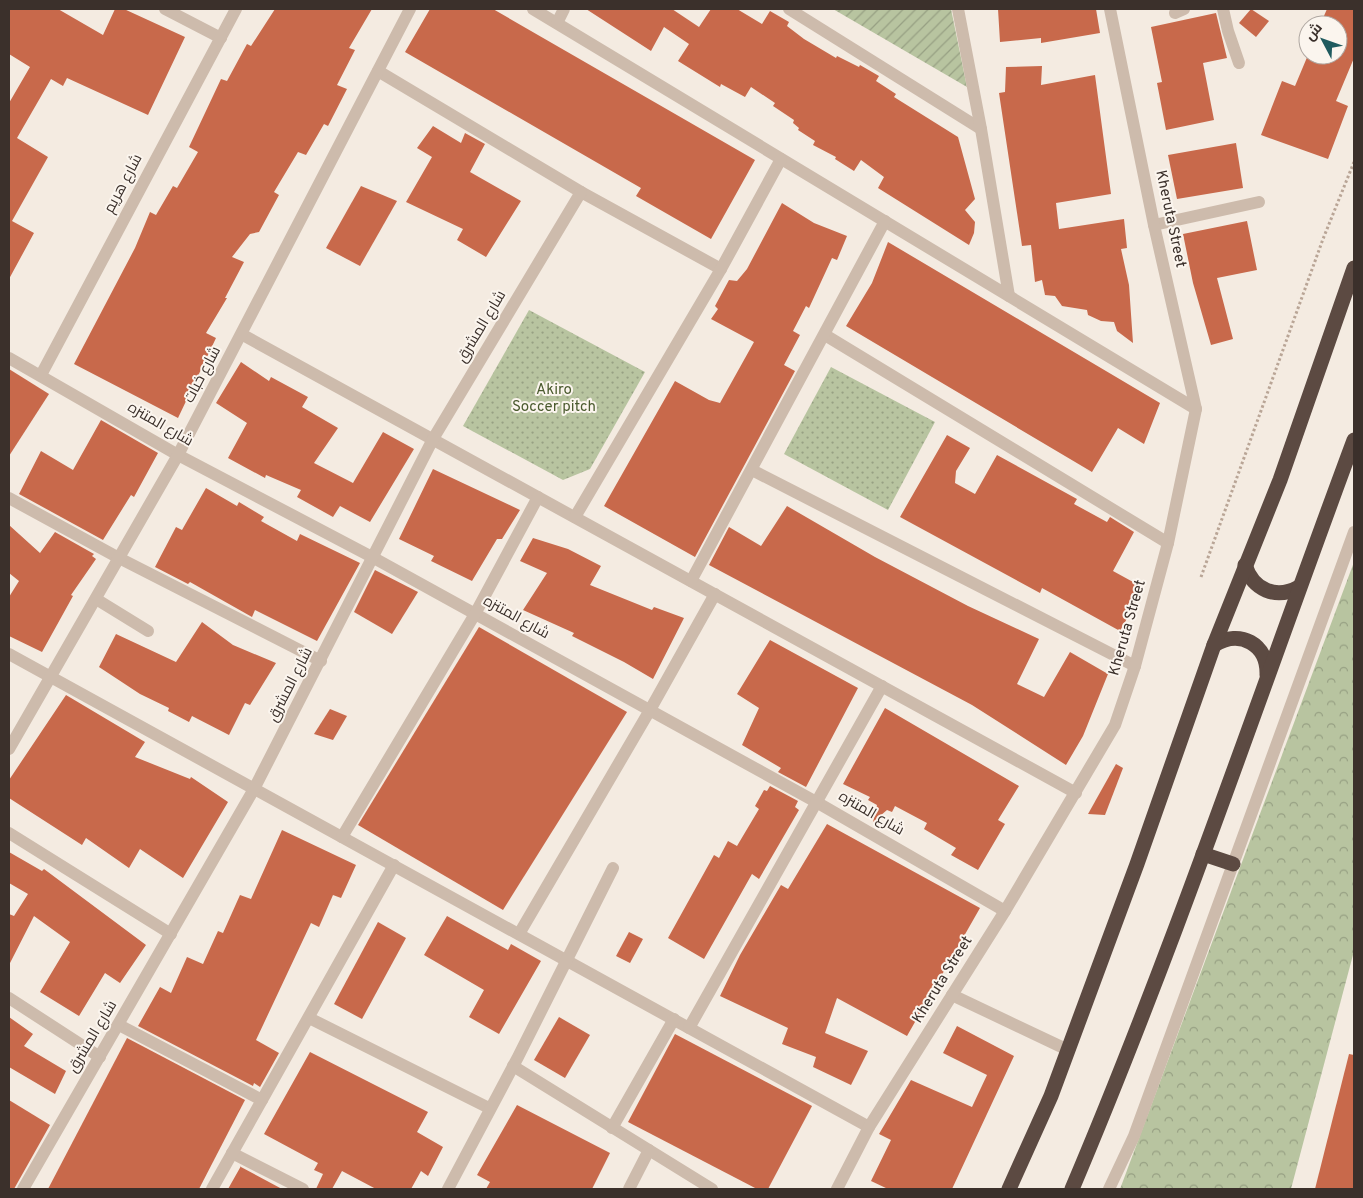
<svg xmlns="http://www.w3.org/2000/svg" width="1363" height="1198" viewBox="0 0 1363 1198" font-family="Overpass,Cairo,sans-serif">
<style>
.grass{fill:url(#grass-dots)}
.forest{fill:url(#forest-crowns)}
.garden{fill:url(#garden-furrows)}
.building{fill:#c8694b}
.lines{fill:none;stroke-linecap:round;stroke-linejoin:round}
.path{stroke:#b9a596;stroke-width:3;stroke-dasharray:2.5 2.5;stroke-linecap:butt}
.minor{stroke:#cdbbac;stroke-width:12}
.highway{stroke:#5c4a42;stroke-width:15}
.labels{text-anchor:middle;dominant-baseline:central;stroke-width:4;stroke-linejoin:round;paint-order:stroke}
.street-label{font-size:15px;fill:#3b302b;stroke:#fbf5ee}
.park-label{font-size:15px;fill:#4a5a2e;stroke:#fbf5ee}
</style>
<defs>
<pattern id="grass-dots" width="8" height="8" patternUnits="userSpaceOnUse" patternTransform="scale(1.25)"><rect width="8" height="8" fill="#b8c4a0"/><path d="M2 2h.1M6 6h.1" fill="none" stroke="#97a083" stroke-width="1.8" stroke-linecap="round"/></pattern>
<pattern id="forest-crowns" width="20" height="18" patternUnits="userSpaceOnUse" patternTransform="scale(1.25)"><rect width="20" height="18" fill="#b8c4a0"/><path d="M2 6a3 3 0 1 1 6 0M12 15a3 3 0 1 1 6 0" fill="none" stroke="#97a083"/></pattern>
<pattern id="garden-furrows" width="10" height="10" patternUnits="userSpaceOnUse" patternTransform="scale(1.25)"><rect width="10" height="10" fill="#b8c4a0"/><path d="M-1 1l2-2M0 10L10 0M9 11l2-2" fill="none" stroke="#97a083"/></pattern>
</defs>
<rect width="100%" height="100%" fill="#f4ebe1"/>
<g class="grass">
<path d="M529,310L645,372L590,469L563,480L463,426Z"/>
<path d="M831,367L935,422L888,510L784,454Z"/>
</g>
<path class="forest" d="M1354,562V951L1291,1189H1120Z"/>
<path class="garden" d="M833,9H951L967,87Z"/>
<g class="building">
<path d="M9,9H58L103,35L115,9H124L185,37L148,115L67,78L63,86L51,79L17,138L48,157L12,221L34,233L9,279V103L30,67L9,54Z"/>
<path d="M275,9H372L349,48L355,50L337,85L347,89L328,126L324,124L306,155L298,152L274,192L279,195L259,232L250,234L232,257L244,262L225,298H227L206,333L216,338L178,418L74,364L135,248L150,212L156,215L173,186L177,188L198,152L189,147L221,79L227,81L247,44L251,46Z"/>
<path d="M430,9H493L755,160L711,239L636,196L641,188L405,52Z"/>
<path d="M586,9H672L699,27L711,9H737L762,24L770,11L789,22L787,26L804,39L836,58L837,56L859,67L860,65L879,76L876,81L896,94L894,97L958,137L975,199L965,210L975,222L974,233L969,245L878,188L884,177L861,160L854,171L835,159L836,157L813,145L815,141L798,130L799,128L793,123L794,120L773,106L775,103L751,87L745,97L721,84L720,87L678,61L689,44L664,27L651,51Z"/>
<path d="M998,9H1096L1100,33L1041,43V38L1000,42Z"/>
<path d="M1251,9L1269,21L1256,37L1239,23Z"/>
<path d="M1327,9H1354V58L1336,101L1348,106L1328,159L1261,135L1282,81L1295,86L1308,55H1338V25H1320Z"/>
<path d="M1216,13L1227,58L1203,63L1214,120L1166,130L1157,83L1162,82L1151,27Z"/>
<path d="M1042,66L1041,85L1095,75L1111,194L1056,203L1059,229L1124,219L1127,248L1121,249L1129,285L1133,343L1117,331L1114,322L1101,321L1088,315L1087,310L1062,306L1055,296L1045,295L1042,280L1035,282L1031,245L1022,246L999,93L1005,92L1006,67Z"/>
<path d="M433,126L461,143L465,133L485,144L470,172L521,201L486,257L457,240L463,229L406,202L432,157L417,148Z"/>
<path d="M1236,143L1243,188L1177,199L1168,155Z"/>
<path d="M361,186L397,201L360,266L326,248Z"/>
<path d="M782,203L814,223L847,236L837,260L832,258L809,308L806,306L793,331L800,335L784,365L795,371L695,557L604,506L675,381L709,400L720,403L754,342L711,319L718,309L715,306L729,280L737,281L747,269Z"/>
<path d="M1247,221L1257,270L1217,278L1233,339L1211,345L1193,283L1183,234Z"/>
<path d="M888,242L1160,403L1144,444L1118,428L1092,472L846,326L872,283Z"/>
<path d="M241,362L269,381L271,377L308,397L302,407L338,428L314,463L353,483L383,432L414,449L370,522L340,506L333,517L297,497L301,490L266,475L265,478L228,458L247,423L216,403Z"/>
<path d="M9,369L49,394L9,456Z"/>
<path d="M101,420L158,453L134,497L131,495L103,540L19,494L41,451L73,470Z"/>
<path d="M947,435L970,448L956,471L955,483L975,494L997,455L1077,499L1074,504L1107,522L1110,517L1134,532L1113,571L1144,588L1120,631L1042,588L1040,593L900,517Z"/>
<path d="M433,469L520,510L502,539H497L472,581L431,561L434,556L399,539Z"/>
<path d="M206,488L237,506L239,502L264,517L261,521L297,541L300,534L360,563L317,641L255,610L252,617L190,582L188,584L155,567L176,527L182,530Z"/>
<path d="M787,506L875,557L968,606L1039,639L1017,684L1044,697L1070,652L1108,674L1083,736L1066,765L972,705L709,565L729,527L761,546Z"/>
<path d="M9,525L40,553L55,532L94,554L92,556L96,559L71,595L73,596L42,652L9,636V597L19,581L9,573Z"/>
<path d="M533,538L568,549L601,566L590,585L652,610L654,607L684,618L653,679L624,662L572,636L574,633L523,610L547,573L520,561Z"/>
<path d="M375,570L418,592L392,634L354,612Z"/>
<path d="M202,622L233,645L276,663L250,705L245,703L229,735L192,716L189,722L168,711L169,708L140,694L99,667L116,634L176,662Z"/>
<path d="M479,627L627,712L503,910L358,825Z"/>
<path d="M770,640L858,688L806,787L778,772L781,768L742,745L759,708L737,694Z"/>
<path d="M66,695L145,742L135,757L190,779L191,777L228,802L183,878L140,849L129,868L86,838L82,845L9,798V780Z"/>
<path d="M885,708L1019,786L998,820L1005,824L978,870L951,855L956,848L924,829L927,823L895,806L892,812L887,810L873,822L877,805L868,800L870,797L843,784Z"/>
<path d="M330,709L347,716L333,740L314,734Z"/>
<path d="M1116,764L1123,768L1105,815L1088,814Z"/>
<path d="M770,786L798,801L795,807L799,810L759,879L752,874L704,959L668,938L714,855L719,858L728,841L737,846L759,809L755,806L764,790L767,791Z"/>
<path d="M827,824L980,908L907,1036L837,998L825,1033L868,1051L851,1085L813,1067L816,1057L782,1044L788,1028L720,996L740,955L781,885L788,889Z"/>
<path d="M282,830L356,865L341,898L333,895L319,927L311,923L256,1040L279,1053L260,1087L254,1083L253,1086L138,1026L160,987L171,993L187,957L203,964L218,931L223,933L240,895L251,899Z"/>
<path d="M9,852L42,871L44,869L146,945L120,983L105,973L79,1016L40,992L70,942L34,916L9,965V914L14,916L28,894L9,883Z"/>
<path d="M447,916L508,950L511,944L541,961L499,1034L469,1017L484,990L424,955Z"/>
<path d="M378,922L406,938L362,1019L334,1004Z"/>
<path d="M629,932L643,939L630,963L616,956Z"/>
<path d="M9,1017L33,1034L24,1046L66,1071L55,1094L9,1067Z"/>
<path d="M559,1017L590,1035L565,1078L534,1060Z"/>
<path d="M957,1026L1014,1056L952,1189H888L871,1181L891,1140L879,1134L911,1080L972,1107L987,1075L943,1053Z"/>
<path d="M675,1034L812,1106L768,1189H757L628,1122Z"/>
<path d="M127,1038L245,1100L199,1189H48Z"/>
<path d="M310,1052L428,1112L417,1132L443,1147L428,1176L421,1171L411,1189H376L342,1171L332,1189H316L323,1174L314,1170L318,1163L264,1134Z"/>
<path d="M1349,1054L1354,1055V1189H1315Z"/>
<path d="M9,1100L50,1125L14,1189H9Z"/>
<path d="M517,1105L610,1153L592,1189H486L490,1182L477,1175Z"/>
<path d="M241,1166V1167L282,1189H228Z"/>
</g>
<g class="lines">
<path class="path" d="M1201,577L1323,239L1354,162"/>
<g class="minor">
<path d="M165,9L221,38"/>
<path d="M533,9L1196,409"/>
<path d="M789,9L981,129"/>
<path d="M958,9L981,129L1009,296"/>
<path d="M1223,9L1228,31L1239,63"/>
<path d="M1175,13L1184,9"/>
<path d="M557,23L564,9"/>
<path d="M378,71L581,192L721,269"/>
<path d="M1154,225L1259,202"/>
<path d="M243,335L1076,793"/>
<path d="M825,335L1168,543"/>
<path d="M9,358L178,455L372,557L818,803L1005,911"/>
<path d="M41,375L236,9"/>
<path d="M752,470L1135,666"/>
<path d="M9,498L119,558L321,661"/>
<path d="M575,517L721,269L781,159"/>
<path d="M691,581L885,221"/>
<path d="M96,599L148,631"/>
<path d="M9,654L869,1127"/>
<path d="M9,749L178,455L410,9"/>
<path d="M9,833L171,934"/>
<path d="M342,837L475,614L538,497"/>
<path d="M519,934L650,710L715,594"/>
<path d="M952,995L1068,1050"/>
<path d="M9,998L100,1057"/>
<path d="M309,1018L489,1108"/>
<path d="M119,1025L262,1100"/>
<path d="M689,1028L882,686"/>
<path d="M513,1066L712,1189"/>
<path d="M612,1128L674,1019"/>
<path d="M232,1153L303,1189"/>
<path d="M23,1189L254,789L433,439L581,192"/>
<path d="M212,1189L394,865"/>
<path d="M448,1189L518,1057L613,868"/>
<path d="M629,1189L649,1150"/>
<path d="M837,1189L869,1127L1005,911L1115,725L1135,666L1168,543L1196,409L1154,225L1110,9"/>
<path d="M1109,1189L1134,1136L1354,532"/>
</g>
<g class="highway">
<path d="M1245,565C1253,590 1276,600 1299,587"/>
<path d="M1214,645C1240,629 1268,644 1267,675"/>
<path d="M1203,854L1233,864"/>
<path d="M1009,1189L1051,1096L1137,864L1214,645L1280,480L1354,268"/>
<path d="M1072,1189C1176,944 1261,690 1354,440"/>
</g>
</g>
<g class="labels">
<g class="street-label">
<text transform="translate(124 184) rotate(-62)">شارع هريم</text>
<text transform="translate(1170 219) rotate(78)">Kheruta Street</text>
<text transform="translate(482 327) rotate(-59)">شارع المشرق</text>
<text transform="translate(203 375) rotate(-62)">شارع خبات</text>
<text transform="translate(160 425) rotate(30)">شارع المتنزه</text>
<text transform="translate(516 618) rotate(29)">شارع المتنزه</text>
<text transform="translate(1128 628) rotate(-74)">Kheruta Street</text>
<text transform="translate(291 685) rotate(-63)">شارع المشرق</text>
<text transform="translate(871 814) rotate(30)">شارع المتنزه</text>
<text transform="translate(943 980) rotate(-58)">Kheruta Street</text>
<text transform="translate(93 1037) rotate(-59)">شارع المشرق</text>
</g>
<g class="park-label">
<text x="554" y="390">Akiro<tspan x="554" dy="17">Soccer pitch</tspan></text>
</g>
</g>
<rect width="1363" height="1198" fill="none" stroke="#3b302b" stroke-width="20"/>
<g transform="translate(1323 40) rotate(311)"><circle r="24" fill="#fbf5ee" stroke="#aea6a0"/>
<path d="M0-4L9 19L0 12L-9 19Z" fill="#1f5a5e"/>
<text y="-8" font-size="14" font-weight="bold" text-anchor="middle" fill="#3b302b">ش</text>
</g>
</svg>
